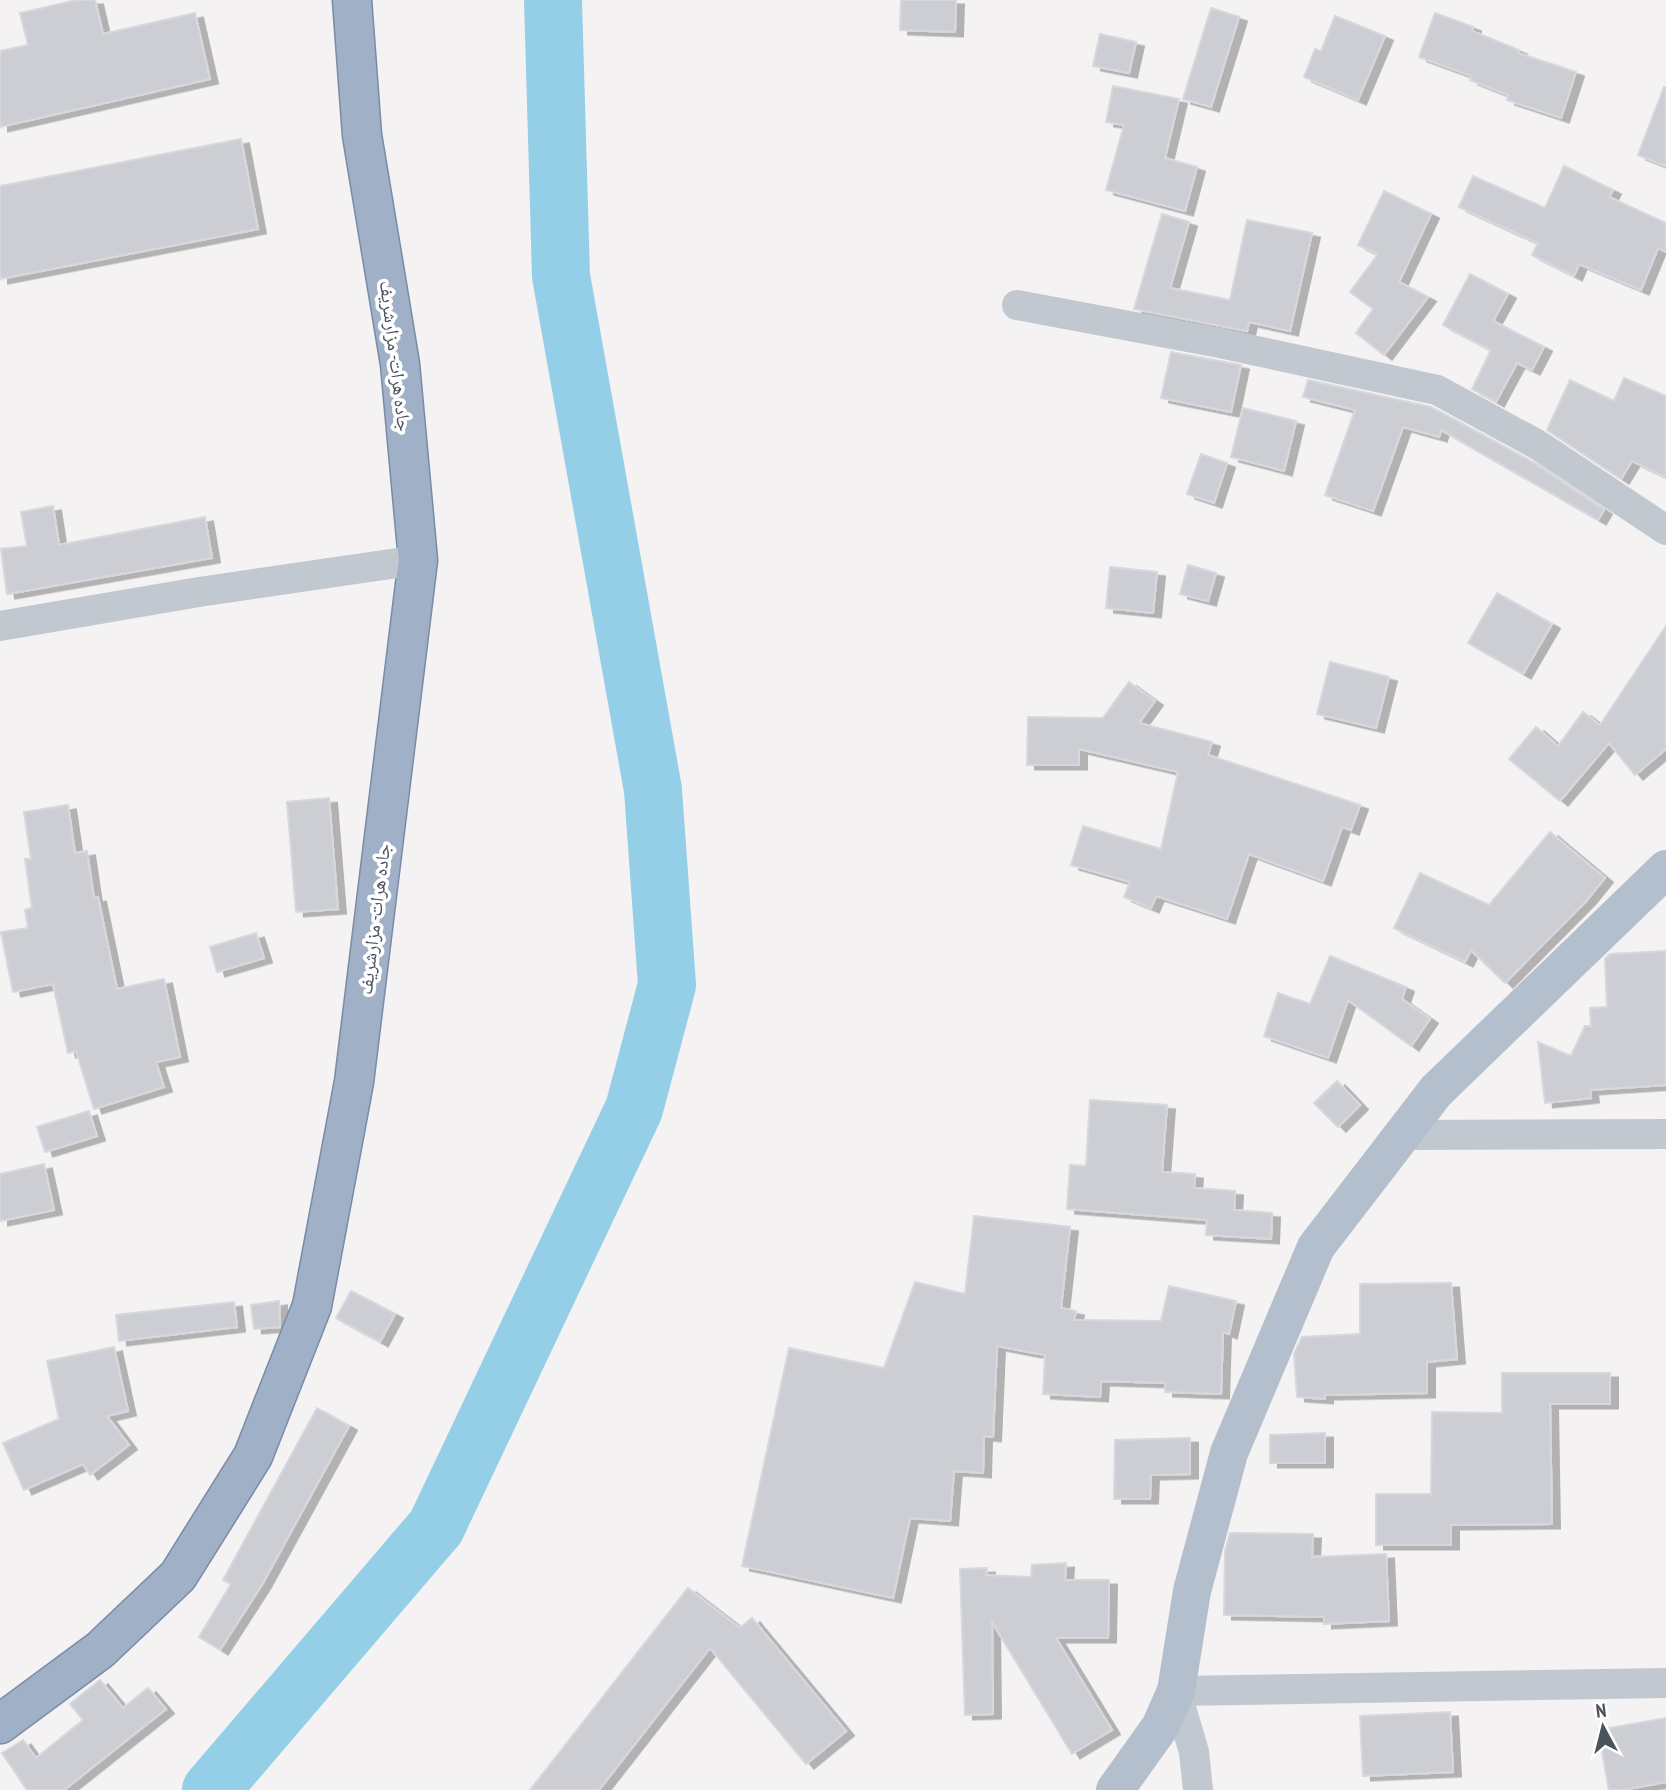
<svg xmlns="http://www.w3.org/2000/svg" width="1666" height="1790" viewBox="0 0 1666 1790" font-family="'PT Sans Narrow','Noto Naskh Arabic',sans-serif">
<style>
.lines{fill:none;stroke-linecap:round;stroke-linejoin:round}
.river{stroke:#95cfe7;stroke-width:58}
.building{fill:#ccced4;stroke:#d6d8dd;stroke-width:2;filter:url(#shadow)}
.trunk-casing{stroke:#798ba8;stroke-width:41}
.minor{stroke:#c1c8cf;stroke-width:30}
.primary{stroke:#b4bfce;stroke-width:38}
.trunk{stroke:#a0b0c6;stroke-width:38}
.labels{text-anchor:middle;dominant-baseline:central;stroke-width:7;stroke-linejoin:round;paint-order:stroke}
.street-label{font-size:19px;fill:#4b535e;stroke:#fff}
</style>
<defs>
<filter id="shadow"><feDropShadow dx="8" dy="4.5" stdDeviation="0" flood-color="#0004"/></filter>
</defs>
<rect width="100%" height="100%" fill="#f4f2f2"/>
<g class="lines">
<path class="river" d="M211,1790L436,1527L634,1109L667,985L653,790L561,276L553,0"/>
</g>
<g class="building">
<path d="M77,0H95L103,34L195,13L210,79L0,127V51L28,45L20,13Z"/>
<path d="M901,0H956L955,32L900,30Z"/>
<path d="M1211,8L1239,17L1211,107L1183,99Z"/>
<path d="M1435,13L1473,27L1472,31L1519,50L1518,53L1576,72L1561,118L1507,100L1508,95L1470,80L1472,76L1419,57Z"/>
<path d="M1335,16L1385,36L1358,100L1304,77L1315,49L1321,51Z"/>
<path d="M1100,34L1136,42L1129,73L1093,66Z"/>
<path d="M1113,86L1179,99L1165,158L1197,167L1185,211L1106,190L1124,125L1106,122Z"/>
<path d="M1664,87L1666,88V166L1638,155Z"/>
<path d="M241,139L258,229L0,279V186Z"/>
<path d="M1564,166L1613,190L1609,197L1666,223V252L1658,248L1641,290L1579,264L1574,276L1532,255L1538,243L1459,207L1473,176L1545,208Z"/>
<path d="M1384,191L1431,214L1399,282L1428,297L1384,355L1356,333L1373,309L1350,292L1378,254L1358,245Z"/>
<path d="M1162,214L1189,222L1170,288L1230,300L1247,220L1312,233L1290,331L1249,322L1247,331L1134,309Z"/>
<path d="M1470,274L1508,294L1493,321L1544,347L1532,370L1517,363L1496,402L1472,389L1491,350L1443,325Z"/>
<path d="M1171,352L1241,365L1231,412L1161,398Z"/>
<path d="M1624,378L1666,396V477L1632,461L1621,479L1547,430L1570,380L1614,401Z"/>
<path d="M1308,380L1431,407L1529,460L1604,510L1598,520L1441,430L1439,437L1403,427L1373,511L1325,495L1355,410L1303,397Z"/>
<path d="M1243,408L1296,421L1284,471L1231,457Z"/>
<path d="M1201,454L1227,463L1214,503L1187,494Z"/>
<path d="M53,506L59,545L205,517L212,558L7,594L1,549L27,546L21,512Z"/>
<path d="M1188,565L1216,573L1208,601L1180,594Z"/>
<path d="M1110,567L1157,572L1153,613L1106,608Z"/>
<path d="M1497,593L1552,624L1523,674L1468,643Z"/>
<path d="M1666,626V749L1635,775L1609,743L1560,801L1509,759L1536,727L1558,746L1583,712L1600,725Z"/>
<path d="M1330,662L1389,677L1376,728L1317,714Z"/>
<path d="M1129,682L1155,701L1139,723L1212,742L1208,755L1360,805L1351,830L1342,827L1323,881L1249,854L1227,919L1156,896L1151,908L1124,897L1130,882L1071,865L1083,826L1161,849L1178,772L1079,749V765H1027L1028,717L1103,718Z"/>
<path d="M329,798L338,909L296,912L287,802Z"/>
<path d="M68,805L75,853L87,851L94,898L98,897L117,989L164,979L180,1057L156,1062L164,1087L94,1109L76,1051L68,1053L53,984L13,992L1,932L28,928L25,910L32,908L25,859H31L24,812Z"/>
<path d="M1550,832L1605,878L1587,900L1505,983L1471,950L1465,962L1394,928L1420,873L1489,905Z"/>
<path d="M256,933L264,958L217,972L210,947Z"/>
<path d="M1666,951V1085L1590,1090L1591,1098L1545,1103L1538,1042L1571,1056L1585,1026H1591L1590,1008L1607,1007L1605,959L1610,954Z"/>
<path d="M1330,956L1406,987L1402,999L1430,1019L1411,1046L1348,1000L1328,1058L1264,1036L1278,993L1310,1004Z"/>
<path d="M1337,1081L1360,1105L1338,1127L1314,1103Z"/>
<path d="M1090,1100L1167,1105L1162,1172L1195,1174L1194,1188L1235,1191L1234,1210L1272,1213L1271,1239L1206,1235L1207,1220L1067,1209L1070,1165L1086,1166Z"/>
<path d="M89,1111L97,1136L45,1152L37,1127Z"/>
<path d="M44,1164L54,1210L0,1221V1174Z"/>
<path d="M974,1216L1070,1227L1061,1308L1076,1311L1074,1320L1161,1321L1169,1286L1236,1301L1229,1334L1223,1332L1221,1394L1165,1392V1383L1101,1381L1100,1397L1043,1394L1045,1355L997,1346L993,1437L984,1436L983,1473L954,1471L950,1521L910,1518L893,1598L742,1566L789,1348L884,1368L915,1282L965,1294Z"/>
<path d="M1451,1283L1457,1359L1427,1362V1393L1325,1395V1399L1297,1397L1294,1354L1302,1337L1360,1334V1284Z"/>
<path d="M351,1291L395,1314L380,1342L336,1318Z"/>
<path d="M279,1301L280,1327L254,1329L251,1305Z"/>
<path d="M234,1302L237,1327L119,1341L116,1315Z"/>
<path d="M114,1347L128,1411L107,1416L129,1445L90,1475L83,1464L24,1490L3,1443L59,1419L47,1361Z"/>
<path d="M1502,1373H1610V1404H1550L1552,1524L1451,1525V1545H1376V1494H1431L1432,1412L1502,1413Z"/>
<path d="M317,1408L349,1426L263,1583L220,1650L199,1637L231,1584L223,1580Z"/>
<path d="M1325,1433V1463H1270V1435Z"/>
<path d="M1190,1438V1474L1151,1475L1150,1499H1114L1115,1440Z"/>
<path d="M1230,1533L1313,1534L1312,1557L1386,1554L1389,1621L1324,1624V1617L1224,1615L1225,1551Z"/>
<path d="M1066,1563L1065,1580H1109L1108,1638H1056L1112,1730L1072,1754L992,1622L993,1714L965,1715L960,1569L987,1568L986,1575L1031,1577L1032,1565Z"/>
<path d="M688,1588L740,1628L752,1618L846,1731L806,1764L710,1648L599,1790H530Z"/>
<path d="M100,1680L123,1708L148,1688L166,1709L64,1790H27L2,1753L23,1740L36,1758L83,1720L70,1704Z"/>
<path d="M1450,1712L1453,1772L1363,1776L1360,1716Z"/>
<path d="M1666,1718V1782L1623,1790H1609L1598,1730Z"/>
</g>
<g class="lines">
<defs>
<path id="trunk" d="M0,1724L100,1650L178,1576L253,1456L312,1306L354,1082L418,560L400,364L362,135L352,0"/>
</defs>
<use href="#trunk" class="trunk-casing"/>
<g class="minor">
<path d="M1017,305L1220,343L1437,390L1538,445L1666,530"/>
<path d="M0,626L199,592L418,560"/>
<path d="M1400,1135L1666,1134"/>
<path d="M1198,1790L1194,1752L1176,1691L1666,1683"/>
</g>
<path class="primary" d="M1115,1790L1160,1727L1176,1691L1192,1591L1229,1453L1316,1247L1436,1091L1666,869"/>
<use href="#trunk" class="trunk"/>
</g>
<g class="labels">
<g class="street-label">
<text transform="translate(396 356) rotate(83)">جاده هرات- مزارشریف</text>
<text transform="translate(374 919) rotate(-83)">جاده هرات- مزارشریف</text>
</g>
</g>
<g transform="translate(1603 1727) rotate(353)" stroke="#ffffff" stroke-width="5" paint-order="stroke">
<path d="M0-5L12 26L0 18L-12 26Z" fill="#4b535e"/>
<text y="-10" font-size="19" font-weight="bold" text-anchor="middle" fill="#4b535e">N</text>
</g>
</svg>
